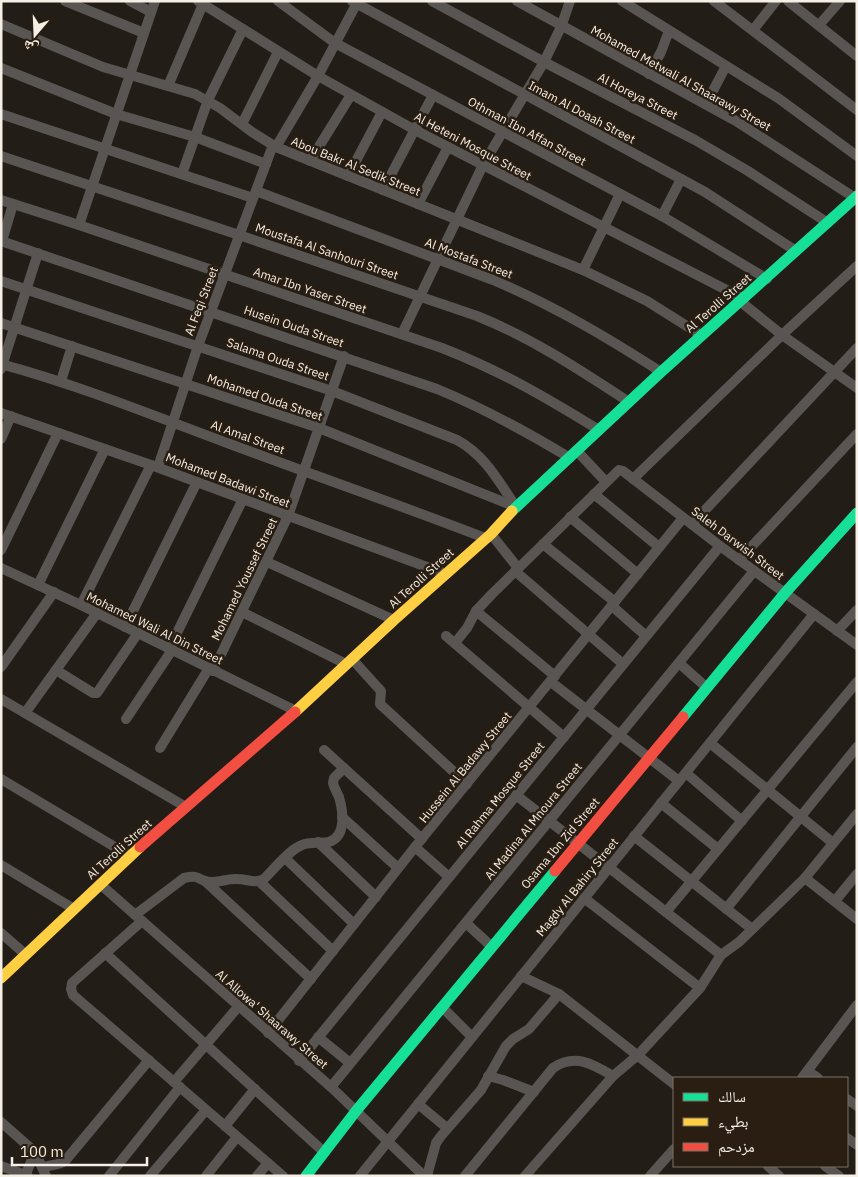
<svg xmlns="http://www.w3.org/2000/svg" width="858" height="1177" viewBox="0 0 858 1177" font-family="'IBM Plex Sans','Noto Naskh Arabic',sans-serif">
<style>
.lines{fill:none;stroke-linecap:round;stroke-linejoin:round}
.street{stroke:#585553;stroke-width:10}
.fast{stroke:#16e098;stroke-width:11}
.slow{stroke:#ffcf43;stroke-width:11}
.jam{stroke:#f24e42;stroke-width:11}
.labels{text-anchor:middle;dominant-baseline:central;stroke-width:5;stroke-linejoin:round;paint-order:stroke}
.street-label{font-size:12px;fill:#f6efe6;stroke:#291e11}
</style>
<rect width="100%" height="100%" fill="#231d17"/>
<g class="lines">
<g class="street">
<path d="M65,1L144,33"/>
<path d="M130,1L151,12"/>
<path d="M198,1L318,76L415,130L744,299"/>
<path d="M278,1L335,43L662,216L767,279"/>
<path d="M352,1L705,192L796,251"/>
<path d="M432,1L544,62L695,140L748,171L828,223"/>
<path d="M517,1L736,121L855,198"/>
<path d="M622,1L778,98L857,156"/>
<path d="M714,1L857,110"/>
<path d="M788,1L857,56"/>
<path d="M1,24L103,67L195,94L220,108L252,132L276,147L583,270L647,301L701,335"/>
<path d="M819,25L840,1"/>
<path d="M753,30L776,1"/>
<path d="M1,68L116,114L195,137L266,164"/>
<path d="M649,74L661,52L669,31"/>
<path d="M168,86L203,4"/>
<path d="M706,104L726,66"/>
<path d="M1,114L253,198"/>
<path d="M242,124L278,52"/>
<path d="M276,147L318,76L358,1"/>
<path d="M1,156L239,235L477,316C532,338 580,370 629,402"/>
<path d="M310,161L351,95"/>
<path d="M182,174L208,100L243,29"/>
<path d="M348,176L382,112"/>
<path d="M383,190L433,95"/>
<path d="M256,191L493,280C554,306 605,336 661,372"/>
<path d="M1,200L79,225L442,348C501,371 547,398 599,430"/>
<path d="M418,204L448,147"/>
<path d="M662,216L681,179"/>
<path d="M79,225L155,1"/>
<path d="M1,241L437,389C483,408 527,432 570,458"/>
<path d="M2,241L13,204"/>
<path d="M583,270L620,194"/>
<path d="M1,281L332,391L457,440C485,455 499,482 516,507"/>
<path d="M741,302L782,335L857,388"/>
<path d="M1,323L319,428L516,507"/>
<path d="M402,334L483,165L544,62L561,27L570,1"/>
<path d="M1,364C79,385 154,416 230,444C315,476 400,505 485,538"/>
<path d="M1,369L38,253"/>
<path d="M61,381L72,346"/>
<path d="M1,413L151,465L446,574"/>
<path d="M1,439L11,416"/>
<path d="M577,451L606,482"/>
<path d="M158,467L198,346L273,145"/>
<path d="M633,479L782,335L857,266"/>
<path d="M594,494L659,547"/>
<path d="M570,517L638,574"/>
<path d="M692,524L857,348"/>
<path d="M491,534L518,568"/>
<path d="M543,544L615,602"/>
<path d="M1,550L58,433"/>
<path d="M739,560L857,434"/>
<path d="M267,562L394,620"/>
<path d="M1,568L81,605L296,711"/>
<path d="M515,571L623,664"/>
<path d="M38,585L105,449"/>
<path d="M81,605L151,465"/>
<path d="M612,606L646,636"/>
<path d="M476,611L555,676"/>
<path d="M242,612L346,664"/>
<path d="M125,627L197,482"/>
<path d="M837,631L857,610"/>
<path d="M446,636L564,737"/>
<path d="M455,643L467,628L476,611L492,594L619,470L623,471L720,546L857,645"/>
<path d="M169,649L243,499"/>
<path d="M352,659L381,691L380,704L467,784"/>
<path d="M679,663L706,687"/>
<path d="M1,667L54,592"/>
<path d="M56,670L93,693H97L138,633"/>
<path d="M213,671L288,516L344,356"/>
<path d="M551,682L679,781"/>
<path d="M1,699L186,807"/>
<path d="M25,713L97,613"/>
<path d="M126,719L172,650"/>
<path d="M710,743L833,843"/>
<path d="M160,748L209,668"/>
<path d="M324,750L422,839"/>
<path d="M686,773L742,821"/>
<path d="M1,779L130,856"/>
<path d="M516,795L721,955"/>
<path d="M661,803L718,849"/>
<path d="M342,817L398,868"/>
<path d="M634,836L752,929"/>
<path d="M318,842L376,897"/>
<path d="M415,847L449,877"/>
<path d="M285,858L354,924"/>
<path d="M1,865L74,909"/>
<path d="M805,878L857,919"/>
<path d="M205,881L311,979"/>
<path d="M259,881L333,951"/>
<path d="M100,884L331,1087L424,1176"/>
<path d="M584,898L700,988"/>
<path d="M835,901L857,874"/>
<path d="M726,909L857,747"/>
<path d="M666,912L857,682"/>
<path d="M135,915L184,878C202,874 197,881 210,882C219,883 228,878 237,879C248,879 254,884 264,879C274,869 289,850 302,845C311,841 320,844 329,842C347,836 343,811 339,797C337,792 334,788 333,783L334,778L344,768"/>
<path d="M142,921L72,983L71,989L73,995L283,1176"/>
<path d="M466,923L492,947"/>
<path d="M1,933L25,954"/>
<path d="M105,953L324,1152"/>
<path d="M521,976L559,994L674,1084"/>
<path d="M442,1007L472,1037"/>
<path d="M268,1033L415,847L683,518"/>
<path d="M318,1037L350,1063"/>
<path d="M299,1061L720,546"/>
<path d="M808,1071L818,1078"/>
<path d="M488,1076L503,1080L534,1092"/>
<path d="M802,1078L857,1005"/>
<path d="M174,1082L238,1007"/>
<path d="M331,1087L754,571"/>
<path d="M847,1099L857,1106"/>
<path d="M418,1104L447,1128"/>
<path d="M1,1122L35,1152L46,1176"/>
<path d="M225,1126L255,1089"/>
<path d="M847,1138L857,1145"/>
<path d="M1,1166L28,1176"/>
<path d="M768,1166L779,1176"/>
<path d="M825,1166L839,1176"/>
<path d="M43,1168C50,1164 58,1166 65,1161L149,1060"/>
<path d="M25,1176L35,1152"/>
<path d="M109,1176L180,1087"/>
<path d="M150,1176L206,1110"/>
<path d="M206,1176L237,1137"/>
<path d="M257,1176L268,1163"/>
<path d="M360,1176L814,614"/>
<path d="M427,1176L436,1143L441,1136L481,1090L506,1046L513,1039L529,1029L559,994"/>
<path d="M465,1176L553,1068C575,1053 593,1064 613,1076"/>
<path d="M525,1176L613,1076L638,1055L700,988L721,955L739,942L805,878L857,814"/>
<path d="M650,1176L674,1149"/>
</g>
<g class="fast">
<path d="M512,511L661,372L857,196"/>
<path d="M683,717L785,593L857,513"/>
<path d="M306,1176L356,1111L555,871"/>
</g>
<g class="slow">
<path d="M295,712L394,620L491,534L512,511"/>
<path d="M1,978L140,847"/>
</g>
<g class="jam">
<path d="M140,847L295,712"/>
<path d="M555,871L683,717"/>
</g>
</g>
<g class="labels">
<g class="street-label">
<text transform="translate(681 78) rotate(29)">Mohamed Metwali Al Shaarawy Street</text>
<text transform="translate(638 96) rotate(27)">Al Horeya Street</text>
<text transform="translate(582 112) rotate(28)">Imam Al Doaah Street</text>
<text transform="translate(527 131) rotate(28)">Othman Ibn Affan Street</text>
<text transform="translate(473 146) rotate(28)">Al Heteni Mosque Street</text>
<text transform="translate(356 166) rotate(22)">Abou Bakr Al Sedik Street</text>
<text transform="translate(327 251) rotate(19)">Moustafa Al Sanhouri Street</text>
<text transform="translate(469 258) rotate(21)">Al Mostafa Street</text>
<text transform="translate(310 290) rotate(19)">Amar Ibn Yaser Street</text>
<text transform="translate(201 301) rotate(-69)">Al Feqi Street</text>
<text transform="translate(718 303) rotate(-41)">Al Terolli Street</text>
<text transform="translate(294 326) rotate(19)">Husein Ouda Street</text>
<text transform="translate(278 359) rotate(19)">Salama Ouda Street</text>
<text transform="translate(265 397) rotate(19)">Mohamed Ouda Street</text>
<text transform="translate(248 437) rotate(20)">Al Amal Street</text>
<text transform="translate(228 480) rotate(21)">Mohamed Badawi Street</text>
<text transform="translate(738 543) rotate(37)">Saleh Darwish Street</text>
<text transform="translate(421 578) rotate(-42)">Al Terolli Street</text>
<text transform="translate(244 579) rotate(-64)">Mohamed Youssef Street</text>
<text transform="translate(155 628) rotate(26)">Mohamed Wali Al Din Street</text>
<text transform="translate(465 767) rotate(-51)">Hussein Al Badawy Street</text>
<text transform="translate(500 795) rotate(-51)">Al Rahma Mosque Street</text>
<text transform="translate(533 821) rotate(-51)">Al Madina Al Mnoura Street</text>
<text transform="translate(560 843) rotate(-50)">Osama Ibn Zid Street</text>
<text transform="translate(119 849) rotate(-42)">Al Terolli Street</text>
<text transform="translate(577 887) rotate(-51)">Magdy Al Bahiry Street</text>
<text transform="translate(272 1019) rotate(41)">Al Allowa' Shaarawy Street</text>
</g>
</g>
<rect width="858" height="1177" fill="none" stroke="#f6efe6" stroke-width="5"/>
<rect x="673" y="1077" width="175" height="90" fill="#291e11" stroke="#7b7266"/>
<rect x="683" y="1093" width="25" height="8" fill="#16e098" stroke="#7b7266"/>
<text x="718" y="1102" font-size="15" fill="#f6efe6">سالك</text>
<rect x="683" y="1118" width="25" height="8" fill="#ffcf43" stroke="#7b7266"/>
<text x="718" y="1127" font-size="15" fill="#f6efe6">بطيء</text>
<rect x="683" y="1143" width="25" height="8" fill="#f24e42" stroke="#7b7266"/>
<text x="718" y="1152" font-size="15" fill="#f6efe6">مزدحم</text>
<g transform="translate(35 35) rotate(199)" stroke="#291e11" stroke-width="4" paint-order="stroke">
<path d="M0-4L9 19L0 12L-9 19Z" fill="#f6efe6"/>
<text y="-8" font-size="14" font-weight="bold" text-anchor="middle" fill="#f6efe6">ش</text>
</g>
<path d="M12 1157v8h135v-8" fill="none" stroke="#f6efe6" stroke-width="2.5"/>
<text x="20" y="1157" font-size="15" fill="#f6efe6" stroke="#291e11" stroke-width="4" paint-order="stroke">100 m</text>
</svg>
